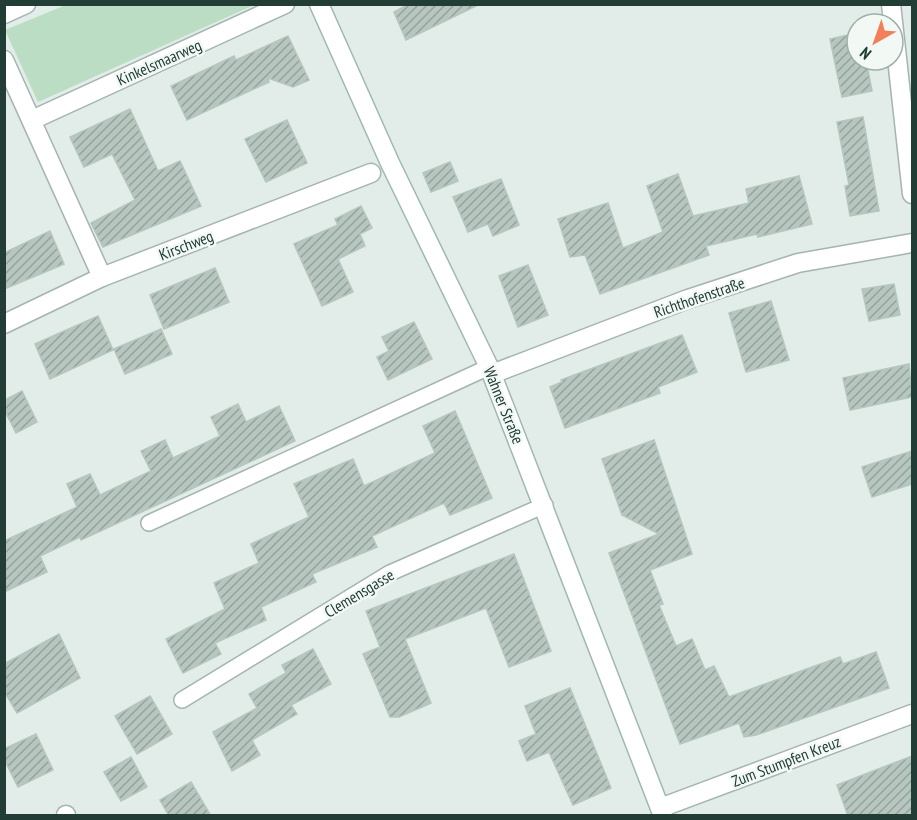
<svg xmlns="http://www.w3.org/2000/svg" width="917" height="820" viewBox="0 0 917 820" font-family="'PT Sans Narrow',sans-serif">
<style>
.green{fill:#bbddc4}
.building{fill:url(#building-hatch);stroke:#b4c6be;stroke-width:1.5}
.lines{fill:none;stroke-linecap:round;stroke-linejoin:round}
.lane-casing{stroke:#a5b4af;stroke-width:18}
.street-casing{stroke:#a5b4af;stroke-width:21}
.secondary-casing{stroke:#a0b8af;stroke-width:21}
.lane{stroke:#fff;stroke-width:15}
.street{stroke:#fff;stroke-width:18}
.secondary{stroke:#fff;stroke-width:18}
.labels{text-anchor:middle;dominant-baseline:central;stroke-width:5;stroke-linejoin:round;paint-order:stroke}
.street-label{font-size:16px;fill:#223d36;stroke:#f2f9f5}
</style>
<defs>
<pattern id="building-hatch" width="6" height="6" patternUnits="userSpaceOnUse" patternTransform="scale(1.5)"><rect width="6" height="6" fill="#b7c7c0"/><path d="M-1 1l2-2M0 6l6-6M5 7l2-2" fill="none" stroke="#94a39d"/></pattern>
</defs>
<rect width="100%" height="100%" fill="#e2ece8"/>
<path class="green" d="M66,5V4L254,5L38,102L5,30Z"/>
<g class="building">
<path d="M409,4H480L406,40L394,12Z"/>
<path d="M857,33V60H866L872,91L842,97L830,39Z"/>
<path d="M288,36L309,80L293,87L268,78L269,82L187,120L171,86L234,56L236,60Z"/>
<path d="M130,109L158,171L180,161L201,206L103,247L91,223L135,200L112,154L84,167L70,137Z"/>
<path d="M863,117L879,211L850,216L845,186L849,185L837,122Z"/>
<path d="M287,120L307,163L266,182L245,139Z"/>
<path d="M450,162L458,181L431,192L423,173Z"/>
<path d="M678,174L693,216L749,203L746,189L799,176L812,224L758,237L757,234L706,246L709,255L600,294L585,255L570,257L558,219L608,203L623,248L663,232L647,186Z"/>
<path d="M501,179L519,225L493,236L488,224L468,232L453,197Z"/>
<path d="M361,206L372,228L360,234L365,246L338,259L353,292L322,306L294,244L338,225L335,219Z"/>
<path d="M50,231L64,264L4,289V253Z"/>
<path d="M528,265L548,315L518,327L499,276Z"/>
<path d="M215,268L229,302L164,329L150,295Z"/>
<path d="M894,284L900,315L869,321L862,289Z"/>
<path d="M771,301L789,360L746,372L729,313Z"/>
<path d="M98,316L113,350L50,379L35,344Z"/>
<path d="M414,322L432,359L388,380L377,357L389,351L382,337Z"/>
<path d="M161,329L172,354L125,374L114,349Z"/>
<path d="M682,335L697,372L658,387L660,393L565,428L550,387L562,382L561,380Z"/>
<path d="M909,364L912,397L850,410L843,378Z"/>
<path d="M22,391L37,422L16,433L4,409L5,400Z"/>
<path d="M238,404L246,422L279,406L295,441L81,540L80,537L40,556L47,572L4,592V541L77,507L67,484L90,474L100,495L151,471L141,451L165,440L173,458L220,436L211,417Z"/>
<path d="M455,411L492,498L450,515L444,503L372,536L377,547L312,574L316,582L261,607L266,620L215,643L221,654L183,673L166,639L225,609L214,583L259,563L251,544L309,517L294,484L353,459L364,486L435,453L423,426Z"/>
<path d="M654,440L692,554L650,570L663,604L659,605L676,646L692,639L705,670L714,666L729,697L840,657L843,664L876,652L889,688L756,735L744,737L739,723L680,744L609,553L659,534L622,515L602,459Z"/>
<path d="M912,451V484L872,497L862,467Z"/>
<path d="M514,554L551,651L509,667L486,608L405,639L431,703L399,717H390L363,654L380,647L366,611Z"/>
<path d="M59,634L80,678L17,713L4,691V664Z"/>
<path d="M313,649L331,684L291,705L297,714L252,740L260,755L232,771L213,732L257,708L249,694L286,673L282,665Z"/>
<path d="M570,688L611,788L573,805L549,752L527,761L519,741L536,734L525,706Z"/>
<path d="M150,696L172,734L137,754L115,716Z"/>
<path d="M36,734L53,770L18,787L4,759V749Z"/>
<path d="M912,756V816H848L837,785Z"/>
<path d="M131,757L147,787L121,801L104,772Z"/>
<path d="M191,782L211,816H169L160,800Z"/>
</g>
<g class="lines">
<defs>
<g id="lane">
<path d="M149,523L489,367"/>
<path d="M182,700L390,573L545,505"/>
</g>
<g id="street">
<path d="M891,4L912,194"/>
<path d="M4,14L26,4"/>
<path d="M4,60L102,277"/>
<path d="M32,120L285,4"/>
<path d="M4,324L102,277L371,173"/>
<path d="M492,374L688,299L798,263L912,243"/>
<path d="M660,808L912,714"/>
<path d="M66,816V815"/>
</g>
<path id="secondary" d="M319,4L390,163L489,367L663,816"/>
</defs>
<use href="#lane" class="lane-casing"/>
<use href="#street" class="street-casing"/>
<use href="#secondary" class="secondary-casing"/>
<use href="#lane" class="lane"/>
<use href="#street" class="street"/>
<use href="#secondary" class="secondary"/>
</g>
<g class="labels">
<g class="street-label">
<text transform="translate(159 62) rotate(-24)">Kinkelsmaarweg</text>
<text transform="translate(186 245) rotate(-21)">Kirschweg</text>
<text transform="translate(699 297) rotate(-19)">Richthofenstraße</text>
<text transform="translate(504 405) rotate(68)">Wahner Straße</text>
<text transform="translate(359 593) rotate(-31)">Clemensgasse</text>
<text transform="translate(786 761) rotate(-21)">Zum Stumpfen Kreuz</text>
</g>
</g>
<rect width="917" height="820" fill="none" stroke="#223d36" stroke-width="12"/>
<g transform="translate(875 42) rotate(220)"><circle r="28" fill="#f2f9f5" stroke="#9faea9" stroke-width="1.5"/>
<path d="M0-4.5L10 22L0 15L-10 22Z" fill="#f27f5a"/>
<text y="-9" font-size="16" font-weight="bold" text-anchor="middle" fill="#223d36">N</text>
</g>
</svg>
